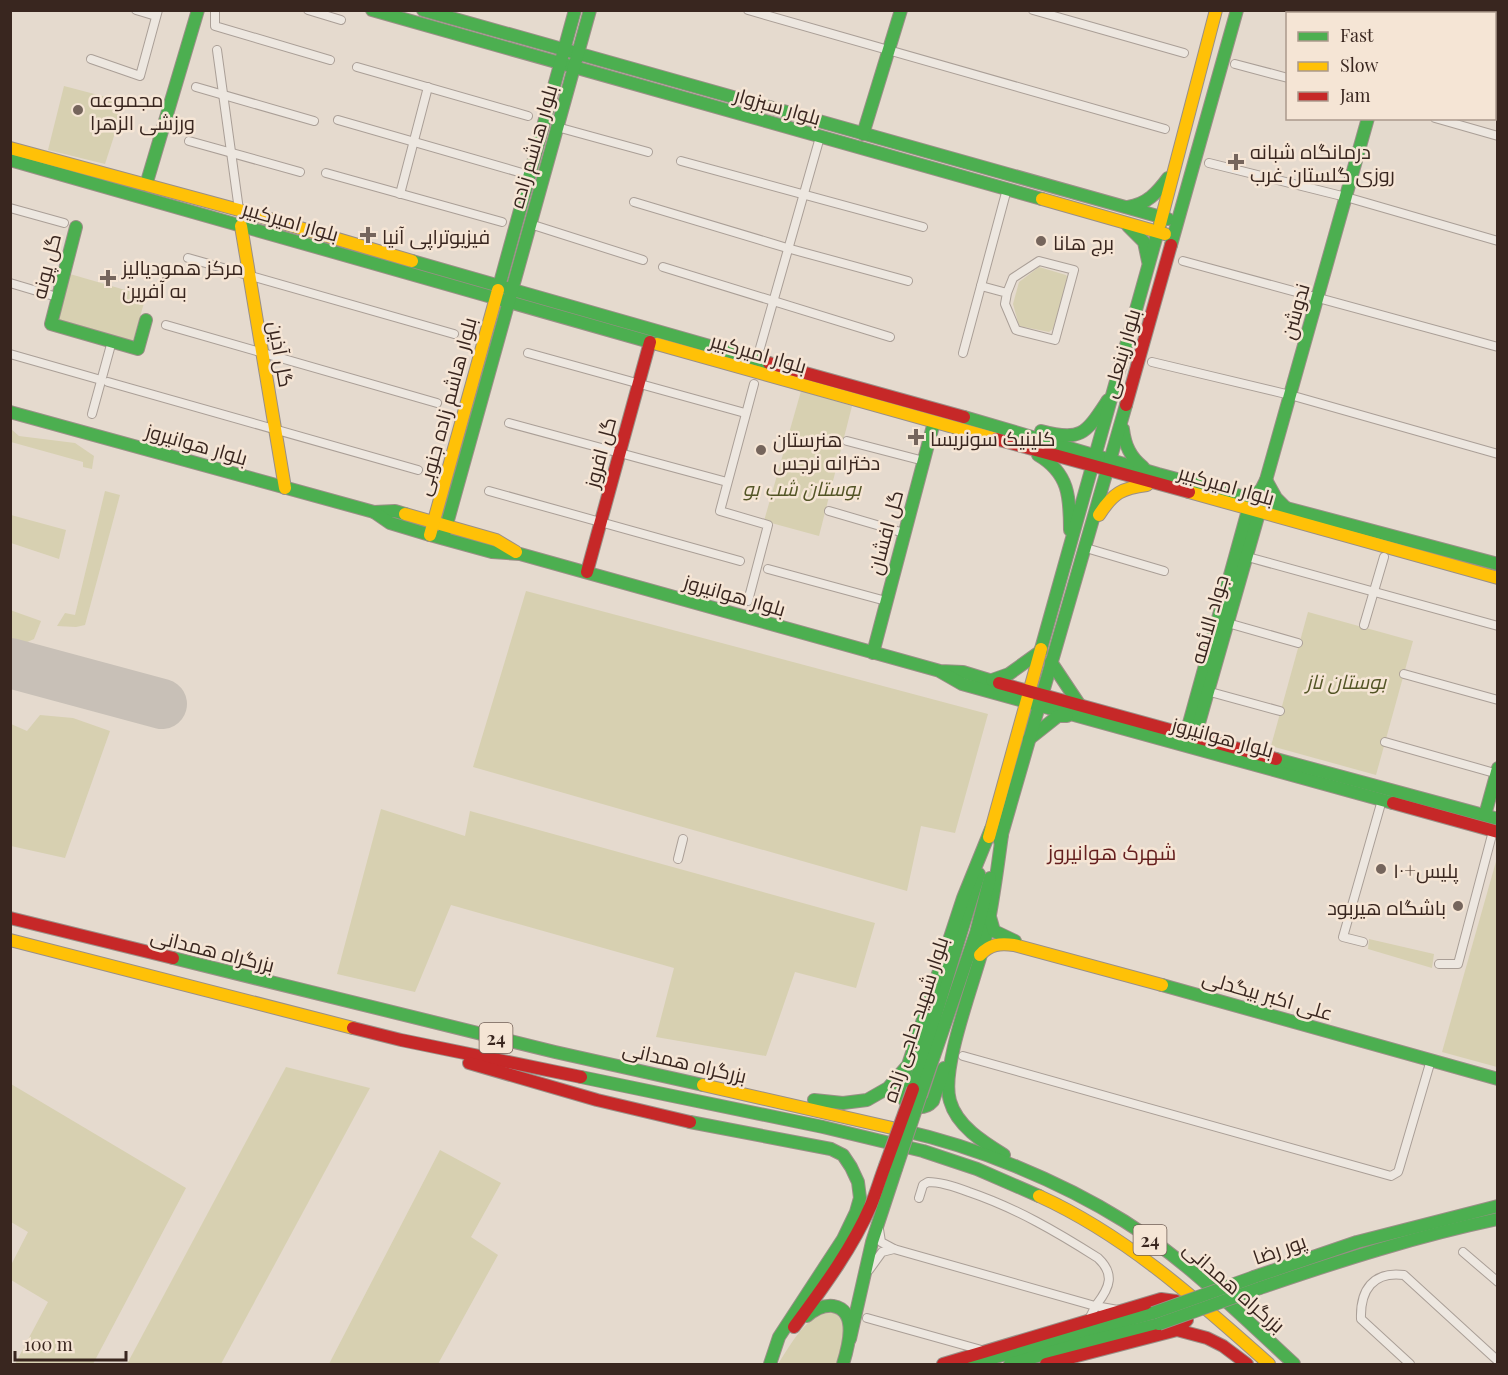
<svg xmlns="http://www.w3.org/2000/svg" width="1508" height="1375" viewBox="0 0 1508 1375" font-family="'Playfair Display',Cairo,serif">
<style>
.green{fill:#d7d0b1}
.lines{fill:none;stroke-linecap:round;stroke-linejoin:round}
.runway{stroke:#c8c0b7;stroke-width:50}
.street-casing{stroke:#aa9f97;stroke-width:10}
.fast-casing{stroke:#9a8f87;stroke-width:14}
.slow-casing{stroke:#9a8f87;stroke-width:14}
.jam-casing{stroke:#9a8f87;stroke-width:14}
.street{stroke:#ede7e0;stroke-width:8}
.fast{stroke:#4caf50;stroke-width:12}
.slow{stroke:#ffc107;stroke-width:12}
.jam{stroke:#c62828;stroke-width:12}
.fast-bridge-casing{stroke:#9a8f87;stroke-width:14;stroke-linecap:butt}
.jam-bridge-casing{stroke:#9a8f87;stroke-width:14;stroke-linecap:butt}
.fast-bridge{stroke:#4caf50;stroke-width:12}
.jam-bridge{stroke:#c62828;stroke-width:12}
.poi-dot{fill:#75655c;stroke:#f5e5d5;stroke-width:2}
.labels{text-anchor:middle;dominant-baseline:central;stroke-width:5;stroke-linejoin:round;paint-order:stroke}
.shield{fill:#f5e5d5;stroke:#715f56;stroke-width:1.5}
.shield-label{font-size:18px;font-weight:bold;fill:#39261f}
.poi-label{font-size:20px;fill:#39261f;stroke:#f5e5d5;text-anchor:start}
.street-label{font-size:20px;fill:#39261f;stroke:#f5e5d5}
.park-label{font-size:20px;font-style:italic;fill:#535526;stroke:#f5e5d5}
.neighbourhood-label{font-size:21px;fill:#651f1f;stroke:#f5e5d5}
</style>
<rect width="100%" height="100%" fill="#e5dace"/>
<g class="green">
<path d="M64,86L125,102L105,164L48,150Z"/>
<path d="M1039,267L1066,275L1068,278L1053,329L1049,332L1019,326L1013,304L1019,282Z"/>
<path d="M70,274L146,296L133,341L57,320Z"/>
<path d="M801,391L852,406L819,536L764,521Z"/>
<path d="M11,429L19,436L75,443L94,456L92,469L83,467V462L11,442Z"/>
<path d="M105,491L120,495L85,625L76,627L57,626L65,613L75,615Z"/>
<path d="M11,515L66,530L59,559L11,543Z"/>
<path d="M526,591L988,714L955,833L921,826L907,891L473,767Z"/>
<path d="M10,610L41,621L34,639L25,643L11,640Z"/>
<path d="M1308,612L1413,641L1376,775L1271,746Z"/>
<path d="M40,715L73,718L110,731L65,858L11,846V724L27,731Z"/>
<path d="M381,809L465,836L470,811L875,923L856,988L795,972L766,1056L656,1037L674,968L451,905L415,992L337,974Z"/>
<path d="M1497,858L1498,1067H1497L1442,1052Z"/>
<path d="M1369,939L1434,954L1432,968L1368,949Z"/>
<path d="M286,1067L370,1088L221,1364H127Z"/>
<path d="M11,1084L186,1188L93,1364H15L48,1302L11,1280V1265L28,1232L11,1222Z"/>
<path d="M440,1150L501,1183L471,1237L498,1255L438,1364H329Z"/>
<path d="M828,1310C852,1317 843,1347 839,1364H778C792,1343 803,1320 828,1310Z"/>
</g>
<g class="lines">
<path class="runway" d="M10,663L162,704"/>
<defs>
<g id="street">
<path d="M136,10L156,16"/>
<path d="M215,10V26L330,60"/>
<path d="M308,10L341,20"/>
<path d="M748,10L1165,129"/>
<path d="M1033,10L1184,53"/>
<path d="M1419,10L1431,14"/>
<path d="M1494,31H1498"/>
<path d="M217,50L239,210"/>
<path d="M91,59L140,76L158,10"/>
<path d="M1235,64L1288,78"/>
<path d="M357,67L528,116"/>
<path d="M196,87L314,121"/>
<path d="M1435,118L1498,136"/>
<path d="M338,120L529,175"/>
<path d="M557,127L648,152"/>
<path d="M189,141L300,172"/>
<path d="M681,161L923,227"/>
<path d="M1209,163L1346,197L1498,241"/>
<path d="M326,173L502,222"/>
<path d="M400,194L428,87"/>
<path d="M634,202L787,248L908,281"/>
<path d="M10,208L64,223"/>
<path d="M530,224L643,260"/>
<path d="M188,258L454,334"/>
<path d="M1183,261L1498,347"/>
<path d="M663,267L890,337"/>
<path d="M10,283L57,297"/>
<path d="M981,286L1007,293L1013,278L1039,261L1074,270L1055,340L1016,330L1005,304L1007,293"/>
<path d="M166,325L437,403"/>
<path d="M760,348L820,137"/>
<path d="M528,353L745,413"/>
<path d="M963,353L1007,189"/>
<path d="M10,354L101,380"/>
<path d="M1152,362L1290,395L1498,454"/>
<path d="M108,382L418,470"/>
<path d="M92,414L112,341"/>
<path d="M509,423L727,482"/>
<path d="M847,441L924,461"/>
<path d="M489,491L740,561"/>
<path d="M829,511L904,533"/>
<path d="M1086,548L1164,571"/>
<path d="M1244,556L1498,626"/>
<path d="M768,569L886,601"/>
<path d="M748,601L768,525L720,511L754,384"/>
<path d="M1224,622L1298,643"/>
<path d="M1364,625L1384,557"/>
<path d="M1404,674L1498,700"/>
<path d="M1203,690L1280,711"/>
<path d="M1385,742L1498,774"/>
<path d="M678,859L683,839"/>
<path d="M1363,942L1343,937L1382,800"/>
<path d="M1439,964H1458L1493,831"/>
<path d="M963,1056L1391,1176L1398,1172L1399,1169L1431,1060"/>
<path d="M919,1198L923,1185L928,1182C942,1182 956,1187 969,1192C1016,1208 1057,1232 1098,1258C1115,1274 1110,1287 1097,1304C1093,1309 1092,1316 1087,1321"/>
<path d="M879,1229L881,1242L894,1249L1095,1306L1118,1310"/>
<path d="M1463,1252L1498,1282"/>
<path d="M869,1270L882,1252L894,1249"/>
<path d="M867,1318L985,1351"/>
<path d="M1410,1364L1361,1319C1360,1290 1373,1271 1404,1275L1498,1361"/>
</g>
<g id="fast">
<path d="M372,10L1042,199"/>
<path d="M423,10L1168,219"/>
<path d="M863,134L901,10"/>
<path d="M10,160L657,344"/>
<path d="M146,185L198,10"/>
<path d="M1128,207C1147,204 1157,193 1168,178"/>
<path d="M1128,226L1144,242L1148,261"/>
<path d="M76,227L51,324L138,349L146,320"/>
<path d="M1171,245L1237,10"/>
<path d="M412,261L769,363"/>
<path d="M498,290L575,10"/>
<path d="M10,412L374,512L395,511L405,514"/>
<path d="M964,417L1158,474L1498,564"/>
<path d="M1123,429C1125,445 1130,457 1143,467"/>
<path d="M1041,431C1082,442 1086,433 1108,400"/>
<path d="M1038,455C1069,473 1070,497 1070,530"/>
<path d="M1266,480L1276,498L1286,508"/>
<path d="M1247,498L1261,490L1266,480L1368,118"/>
<path d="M374,512L390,523L430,535L492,552L520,554L940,671L963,672L999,683"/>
<path d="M443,538L590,10"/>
<path d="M1041,649L1160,224"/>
<path d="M873,653L934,422"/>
<path d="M1051,662L1079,704"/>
<path d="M941,672L962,684L1393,803"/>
<path d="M992,680L1009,674L1041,651"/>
<path d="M1186,734L1248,510"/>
<path d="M1195,737L1259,513"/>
<path d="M1029,739L1058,716H1067"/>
<path d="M1276,759L1498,819"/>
<path d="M1485,815L1498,768"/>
<path d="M1002,835C997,870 993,905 985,940C976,978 940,1067 950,1101C957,1126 983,1142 1004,1155"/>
<path d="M1000,841L1126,405"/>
<path d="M990,917L994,931L1015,941"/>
<path d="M173,958L555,1052L703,1085"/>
<path d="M1162,985L1498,1079"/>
<path d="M906,1071C904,1078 900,1087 902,1095C906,1109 924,1111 933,1101L944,1068"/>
<path d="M581,1077L823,1127L923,1151L977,1169L1039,1196"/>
<path d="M913,1089L979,874"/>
<path d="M921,1094L976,933L990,878"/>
<path d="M814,1100L843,1103L867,1100L888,1088L908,1065L963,898L991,829"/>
<path d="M690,1122L831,1149L843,1155L851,1167L858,1182L860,1198L856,1212L843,1239L779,1337L770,1364"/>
<path d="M901,1130C977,1147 1058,1180 1124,1221C1186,1260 1240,1314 1294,1364"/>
<path d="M1254,1277L1357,1242L1498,1206"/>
<path d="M1260,1288C1339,1261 1417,1236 1498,1219"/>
<path d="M807,1316C814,1310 823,1305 833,1306C859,1310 848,1348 843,1364"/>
<path d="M850,1339L872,1242L896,1169"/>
<path d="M971,1364L1153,1313"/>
<path d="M1010,1364L1086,1342L1159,1324"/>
</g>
<g id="slow">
<path d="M10,148L239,210L412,261"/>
<path d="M1042,199L1165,234"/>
<path d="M1160,224L1216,10"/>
<path d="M241,226L285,488"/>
<path d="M657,344L996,439"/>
<path d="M1189,492L1498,578"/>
<path d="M405,514L496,540L516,552"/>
<path d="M1099,515C1113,493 1122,488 1147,485"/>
<path d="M430,535L498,290"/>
<path d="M989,837L1041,649"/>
<path d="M10,940L353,1028"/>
<path d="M980,955C990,944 1000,943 1014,945L1162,985"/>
<path d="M703,1085L901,1130"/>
<path d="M1039,1196C1127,1236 1198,1301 1269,1364"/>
</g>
<g id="jam">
<path d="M1398,14L1399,10"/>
<path d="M769,363L964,417"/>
<path d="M1126,405L1171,245"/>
<path d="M996,439L1189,492"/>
<path d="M587,572L650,342"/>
<path d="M999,683L1276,759"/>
<path d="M1393,803L1498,832"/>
<path d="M10,918L173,958"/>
<path d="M353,1028L401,1040L581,1077"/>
<path d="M469,1063L597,1100L690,1122"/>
<path d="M794,1327C822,1289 852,1249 871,1205C876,1193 880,1179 885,1166"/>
<path d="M943,1364L1161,1299L1176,1301L1182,1306L1187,1320L1177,1330"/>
<path d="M1046,1364L1177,1330L1207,1338L1223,1346L1247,1364"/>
</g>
</defs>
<use href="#street" class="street-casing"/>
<use href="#fast" class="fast-casing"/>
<use href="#slow" class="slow-casing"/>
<use href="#jam" class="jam-casing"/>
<use href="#street" class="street"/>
<use href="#fast" class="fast"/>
<use href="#slow" class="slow"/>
<use href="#jam" class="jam"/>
<defs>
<g id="fast-bridge">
<path d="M896,1169L921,1094"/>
<path d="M1153,1313L1254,1277"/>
<path d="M1159,1324L1260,1288"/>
</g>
<path id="jam-bridge" d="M885,1166L913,1089"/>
</defs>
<use href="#fast-bridge" class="fast-bridge-casing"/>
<use href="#jam-bridge" class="jam-bridge-casing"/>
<use href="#fast-bridge" class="fast-bridge"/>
<use href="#jam-bridge" class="jam-bridge"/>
</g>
<g class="poi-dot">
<circle cx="78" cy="110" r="6"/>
<path d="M1233 153h6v6h6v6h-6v6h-6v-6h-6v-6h6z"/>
<path d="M365 226h6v6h6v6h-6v6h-6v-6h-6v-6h6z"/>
<circle cx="1041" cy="241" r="6"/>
<path d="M105 269h6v6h6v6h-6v6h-6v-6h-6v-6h6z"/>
<path d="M913 428h6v6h6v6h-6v6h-6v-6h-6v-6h6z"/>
<circle cx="761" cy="450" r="6"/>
<circle cx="1381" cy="869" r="6"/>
<circle cx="1458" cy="906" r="6"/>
</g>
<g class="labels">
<g class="shield">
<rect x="479.5" y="1023" width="33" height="30" rx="4.5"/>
<rect x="1133.5" y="1225" width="33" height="30" rx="4.5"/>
</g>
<g class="shield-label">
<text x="496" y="1038">24</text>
<text x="1150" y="1240">24</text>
</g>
<g class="poi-label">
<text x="90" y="98">مجموعه<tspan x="90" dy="23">ورزشی الزهرا</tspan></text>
<text x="1250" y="150">درمانگاه شبانه<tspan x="1250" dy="23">روزی گلستان غرب</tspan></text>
<text x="382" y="235">فیزیوتراپی آنیا</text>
<text x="1053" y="241">برج هانا</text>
<text x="122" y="266">مرکز همودیالیز<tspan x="122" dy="23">به آفرین</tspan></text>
<text x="930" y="437">کلینیک سونریسا</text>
<text x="773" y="438">هنرستان<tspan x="773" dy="23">دخترانه نرجس</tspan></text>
<text x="1393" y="869">پلیس+۱۰</text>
<text x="1446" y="906" text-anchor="end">باشگاه هیربود</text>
</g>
<g class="street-label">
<text transform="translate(778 105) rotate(16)">بلوار سبزوار</text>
<text transform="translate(532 146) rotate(-74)">بلوار هاشم زاده</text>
<text transform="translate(291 220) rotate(16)">بلوار امیرکبیر</text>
<text transform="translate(45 266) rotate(-76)">گل پونه</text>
<text transform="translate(1294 311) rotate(-74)">ندوشن</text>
<text transform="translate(759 352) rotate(16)">بلوار امیرکبیر</text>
<text transform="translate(1120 353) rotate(-74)">بلوار زینعلی</text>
<text transform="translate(282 354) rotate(80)">گل آذین</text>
<text transform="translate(445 406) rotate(-75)">بلوار هاشم زاده جنوبی</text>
<text transform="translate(197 443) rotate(16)">بلوار هوانیروز</text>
<text transform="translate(599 452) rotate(-75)">گل افروز</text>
<text transform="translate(1227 484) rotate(16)">بلوار امیرکبیر</text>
<text transform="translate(884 532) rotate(-75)">گل افشان</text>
<text transform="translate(735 594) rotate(16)">بلوار هوانیروز</text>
<text transform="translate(1208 619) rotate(-74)">جواد الائمه</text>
<text transform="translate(1223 736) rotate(15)">بلوار هوانیروز</text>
<text transform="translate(213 949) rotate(14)">بزرگراه همدانی</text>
<text transform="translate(1268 994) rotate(16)">علی اکبر بیگدلی</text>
<text transform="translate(914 1019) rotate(-72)">بلوار شهید حاجی زاده</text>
<text transform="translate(685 1061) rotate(13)">بزرگراه همدانی</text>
<text transform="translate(1279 1248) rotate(-19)">پور رضا</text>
<text transform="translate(1235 1286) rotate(41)">بزرگراه همدانی</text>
</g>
<g class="park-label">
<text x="802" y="487">بوستان شب بو</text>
<text x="1346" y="680">بوستان ناز</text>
</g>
<g class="neighbourhood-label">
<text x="1112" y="851">شهرک هوانیروز</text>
</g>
</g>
<rect width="1508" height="1375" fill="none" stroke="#39261f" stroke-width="24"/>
<rect x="1286" y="12" width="210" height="108" fill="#f5e5d5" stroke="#aa998c" stroke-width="1.5"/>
<rect x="1298" y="32" width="30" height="9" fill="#4caf50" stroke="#aa998c" stroke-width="1.5"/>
<text x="1340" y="42" font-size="18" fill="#39261f">Fast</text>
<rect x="1298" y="62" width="30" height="9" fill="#ffc107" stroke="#aa998c" stroke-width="1.5"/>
<text x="1340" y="72" font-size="18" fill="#39261f">Slow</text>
<rect x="1298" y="92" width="30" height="9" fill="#c62828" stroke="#aa998c" stroke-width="1.5"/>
<text x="1340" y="102" font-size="18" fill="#39261f">Jam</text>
<path d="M15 1351v9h111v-9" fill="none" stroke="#39261f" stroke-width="3"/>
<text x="24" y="1351" font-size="18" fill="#39261f" stroke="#f5e5d5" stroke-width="4.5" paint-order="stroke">100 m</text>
</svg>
